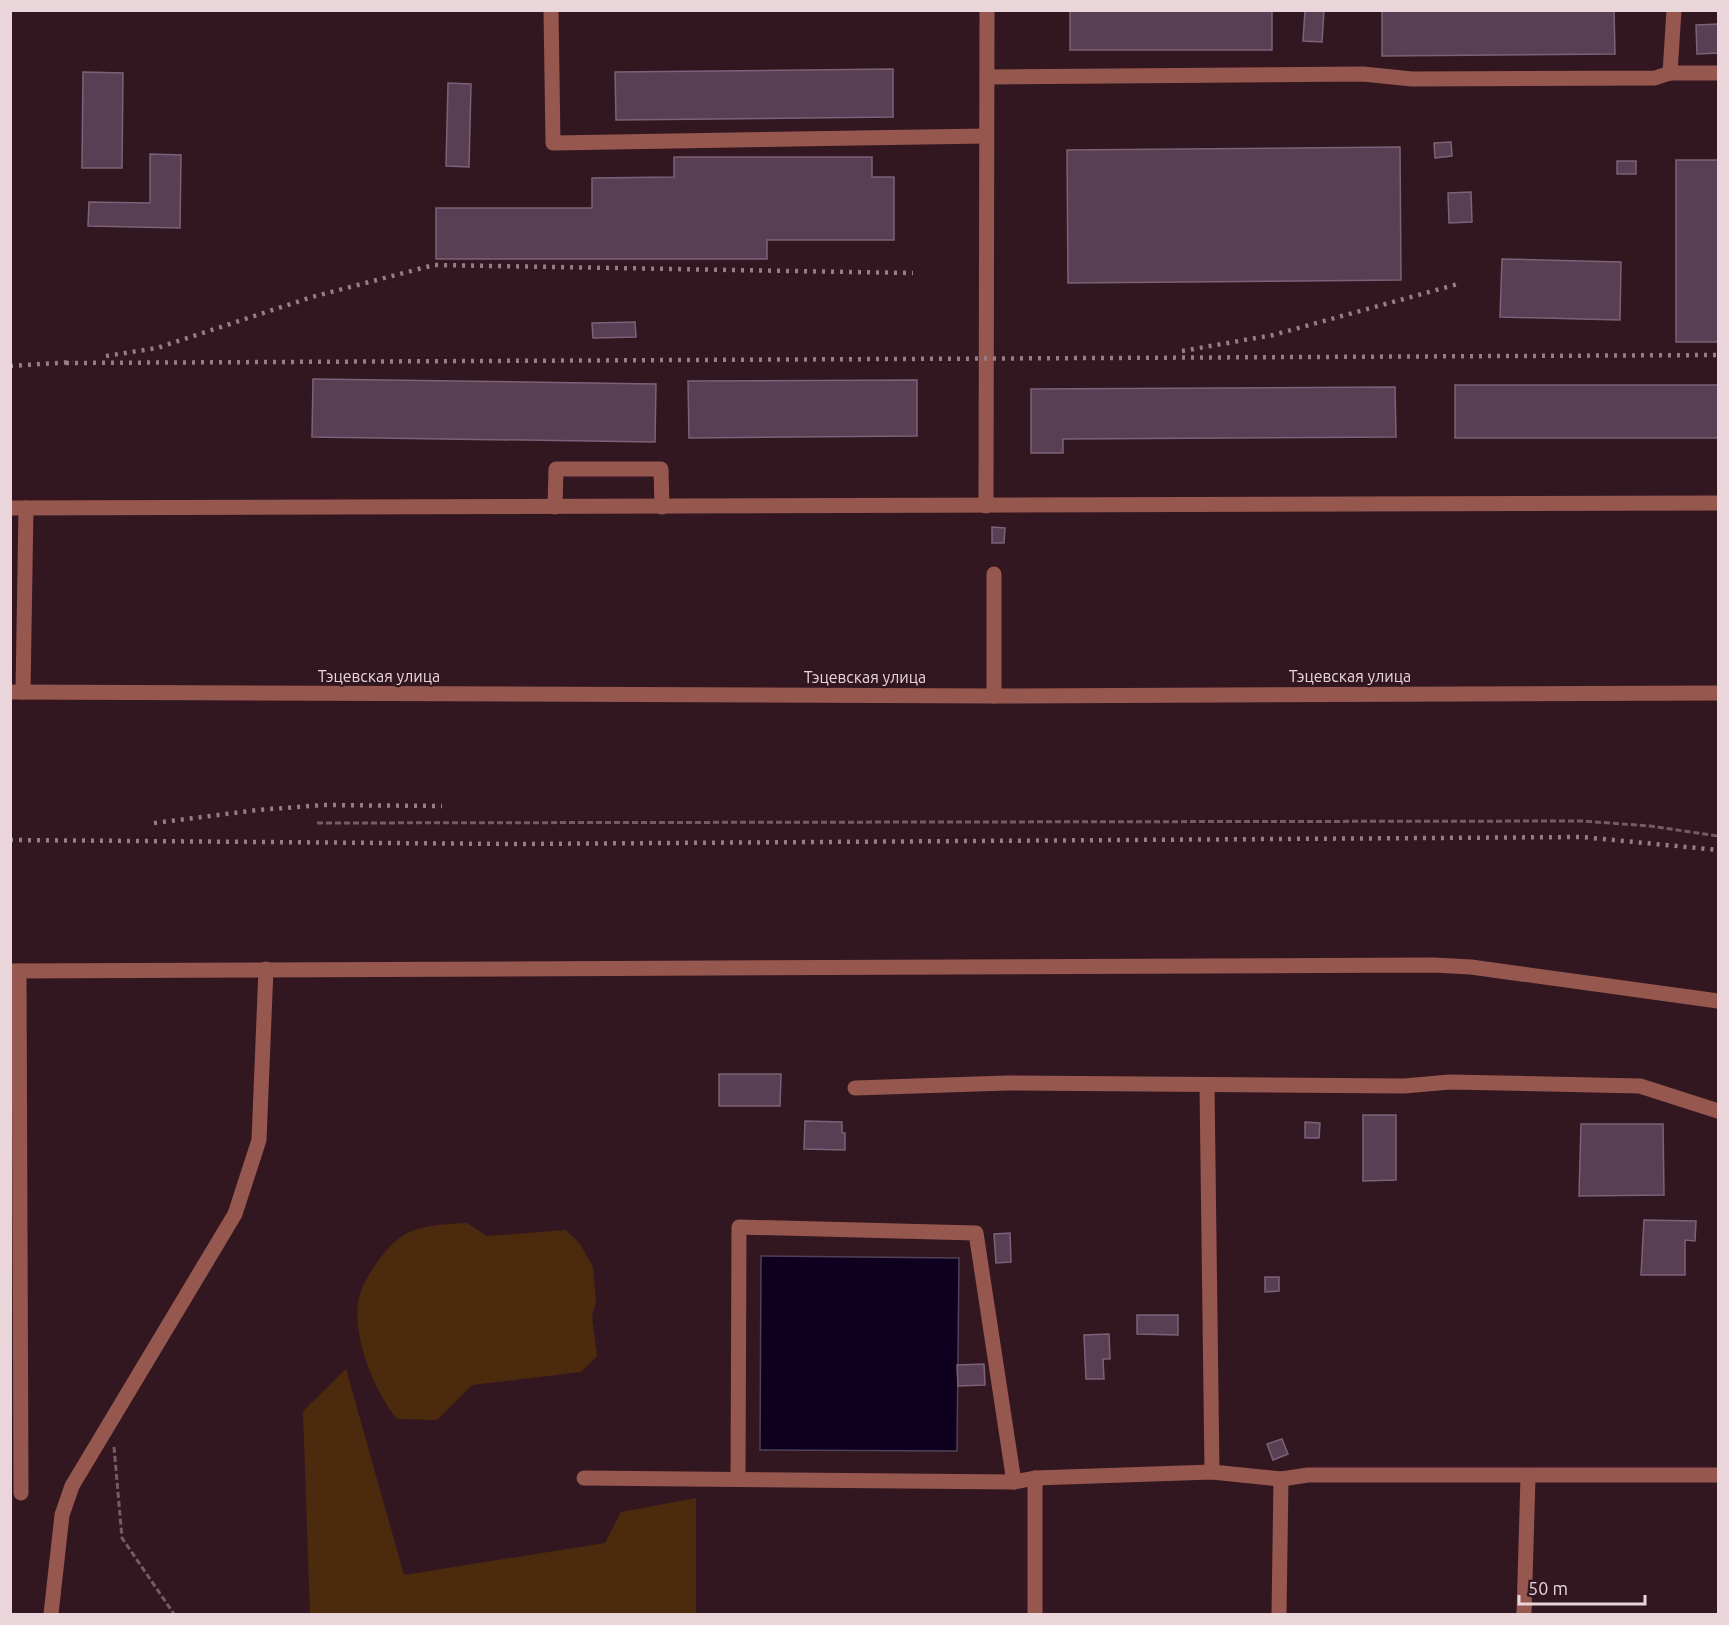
<svg xmlns="http://www.w3.org/2000/svg" width="1729" height="1625" viewBox="0 0 1729 1625" font-family="Ubuntu,sans-serif">
<style>
.green{fill:#4c2a0e}
.water{fill:#0f0020;stroke:#504058;stroke-width:1.5}
.building{fill:#583f54;stroke:#7c6278;stroke-width:1.5}
.lines{fill:none;stroke-linecap:round;stroke-linejoin:round}
.path{stroke:#755c63;stroke-width:3;stroke-dasharray:6 3;stroke-linecap:butt}
.minor{stroke:#96574f;stroke-width:15}
.rail{stroke:#967e85;stroke-width:4.5;stroke-dasharray:3 6;stroke-linecap:butt}
.labels{text-anchor:middle;dominant-baseline:central;stroke-width:4.5;stroke-linejoin:round;paint-order:stroke}
.street-label{font-size:16px;fill:#e9d5da;stroke:#331720}
</style>
<rect width="100%" height="100%" fill="#331720"/>
<g class="green">
<path d="M467,1223L487,1236L566,1230L580,1244L593,1267L596,1302L592,1316L597,1356L581,1372L472,1385L437,1420L397,1419C375,1392 353,1339 358,1303C360,1288 370,1273 378,1261C386,1250 398,1236 412,1231C430,1224 449,1224 467,1223Z"/>
<path d="M346,1369L404,1575L605,1543L621,1512L696,1498V1614H310L303,1411Z"/>
</g>
<path class="water" d="M761,1256L959,1258L957,1451L760,1450Z"/>
<g class="building">
<rect x="1070" y="10" width="202" height="40"/>
<path d="M1305,10H1324L1322,42L1303,41Z"/>
<path d="M1382,10H1614L1615,54L1382,56Z"/>
<path d="M1719,24V53L1697,54L1696,25Z"/>
<path d="M893,69V117L616,120L615,72Z"/>
<path d="M83,72L123,73L122,168H82Z"/>
<path d="M448,83L471,84L469,167L446,166Z"/>
<path d="M1451,142L1452,156L1435,158L1434,143Z"/>
<path d="M1400,147L1401,280L1068,283L1067,150Z"/>
<path d="M150,154L181,155L180,228L88,226L89,202L150,203Z"/>
<path d="M674,157H872V177H894V240H767V259H436V208H592V178L674,177Z"/>
<rect x="1676" y="160" width="43" height="182"/>
<rect x="1617" y="161" width="19" height="13"/>
<path d="M1471,192L1472,222L1449,223L1448,193Z"/>
<path d="M1502,259L1621,262L1620,320L1500,317Z"/>
<path d="M635,322L636,337L593,338L592,323Z"/>
<path d="M313,379L656,384L655,442L312,437Z"/>
<path d="M917,380V436L689,438L688,381Z"/>
<rect x="1455" y="385" width="264" height="53"/>
<path d="M1395,387L1396,437L1063,439V453H1031V389Z"/>
<path d="M992,527L1005,528L1004,543H992Z"/>
<path d="M719,1074H781L780,1106H719Z"/>
<path d="M1363,1115H1396V1180L1363,1181Z"/>
<path d="M805,1121L842,1122V1133H845V1150L804,1149Z"/>
<path d="M1305,1122L1320,1123L1319,1138H1305Z"/>
<path d="M1581,1124H1663L1664,1195L1579,1196Z"/>
<path d="M1644,1220L1696,1221L1695,1241L1685,1240V1275H1641Z"/>
<path d="M1010,1233L1011,1262L996,1263L994,1234Z"/>
<path d="M1265,1277H1279V1291L1265,1292Z"/>
<path d="M1137,1315H1178V1335L1137,1334Z"/>
<path d="M1109,1334L1110,1359H1103L1104,1379H1086L1084,1335Z"/>
<path d="M984,1364L985,1385L958,1386L957,1365Z"/>
<path d="M1282,1439L1288,1454L1273,1460L1267,1444Z"/>
</g>
<g class="lines">
<g class="path">
<path d="M317,823L1582,821L1650,826L1718,836"/>
<path d="M114,1447L122,1538L174,1614"/>
</g>
<g class="minor">
<path d="M551,10L553,143L986,136"/>
<path d="M1670,73L1674,10"/>
<path d="M987,77L1363,74L1412,79L1655,78L1670,73H1718"/>
<path d="M986,506L987,10"/>
<path d="M555,507L556,469H661L662,507"/>
<path d="M10,508L1718,503"/>
<path d="M994,574V696"/>
<path d="M10,692L994,696L1718,693"/>
<path d="M23,692L26,508"/>
<path d="M10,971L1433,965L1471,967L1718,1001"/>
<path d="M19,971L21,1493"/>
<path d="M1207,1085L1212,1472"/>
<path d="M855,1088L1007,1083L1404,1086L1450,1082L1640,1086L1718,1111"/>
<path d="M584,1478L1014,1482L1035,1478L1212,1472L1281,1479L1308,1475H1718"/>
<path d="M1035,1478V1614"/>
<path d="M738,1479L739,1227L976,1233L1014,1482"/>
<path d="M51,1614L62,1515L72,1486L235,1214L259,1140L266,969"/>
<path d="M1279,1614L1281,1479"/>
<path d="M1524,1614L1528,1477"/>
</g>
<g class="rail">
<path d="M1182,351L1273,335L1458,284"/>
<path d="M106,356L157,348L312,297L434,265L913,273"/>
<path d="M66,363L1718,355"/>
<path d="M10,366L73,362"/>
<path d="M154,823L258,810L323,805L442,806"/>
<path d="M10,840L513,844L1582,837L1718,850"/>
</g>
</g>
<g class="labels">
<g class="street-label">
<text x="379" y="676">Тэцевская улица</text>
<text x="1350" y="676">Тэцевская улица</text>
<text x="865" y="677">Тэцевская улица</text>
</g>
</g>
<rect width="1729" height="1625" fill="none" stroke="#e9d5da" stroke-width="24"/>
<path d="M1519 1595v9h126v-9" fill="none" stroke="#e9d5da" stroke-width="3"/>
<text x="1528" y="1595" font-size="18" fill="#e9d5da" stroke="#331720" stroke-width="4.5" paint-order="stroke">50 m</text>
</svg>
